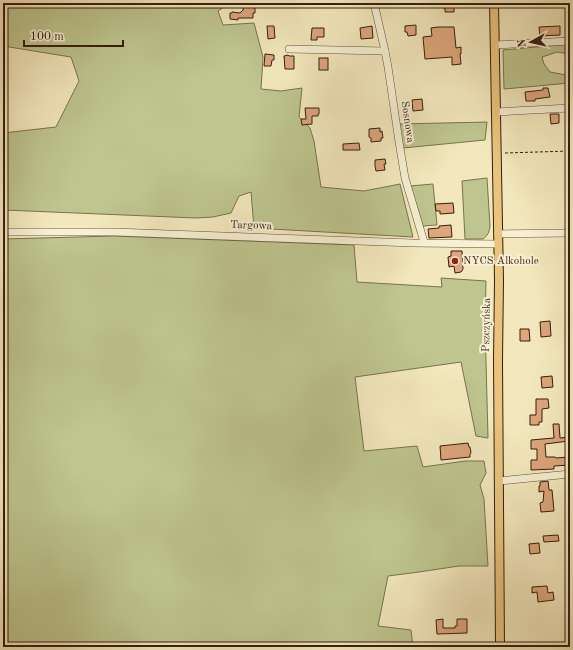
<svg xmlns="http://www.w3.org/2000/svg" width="573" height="650" viewBox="0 0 573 650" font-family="'Old Standard TT',serif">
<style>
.green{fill:#bec58f;stroke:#7a724e}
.building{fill:#dda67c;stroke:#361e0d}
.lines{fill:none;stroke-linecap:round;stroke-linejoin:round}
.minor-casing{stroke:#655039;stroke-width:8}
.major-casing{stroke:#361e0d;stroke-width:10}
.path{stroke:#361e0d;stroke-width:1;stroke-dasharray:3 2;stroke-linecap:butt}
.minor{stroke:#f7f0d4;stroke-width:7}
.major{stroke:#eac47e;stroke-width:8}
.poi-dot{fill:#8f2418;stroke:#f7f0d4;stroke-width:1.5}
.labels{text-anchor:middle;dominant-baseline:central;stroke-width:4;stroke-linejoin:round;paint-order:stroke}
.street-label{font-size:11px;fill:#361e0d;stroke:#f7f0d4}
.poi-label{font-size:11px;fill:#361e0d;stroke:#f7f0d4;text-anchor:start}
</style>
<rect width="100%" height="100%" fill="#f3e8bd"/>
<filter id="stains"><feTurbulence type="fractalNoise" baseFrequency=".005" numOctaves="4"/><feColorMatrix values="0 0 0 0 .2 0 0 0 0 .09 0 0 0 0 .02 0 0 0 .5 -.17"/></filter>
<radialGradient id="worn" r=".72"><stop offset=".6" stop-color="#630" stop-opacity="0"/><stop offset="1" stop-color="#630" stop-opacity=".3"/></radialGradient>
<g class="green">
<path d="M3,3H230L218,11L223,25L254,23L263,57L261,89L281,91L302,88L299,117L310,128L314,141L321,187L364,191L400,184L413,237L254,228L251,192L239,196L231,213L213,217L196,218L4,210L3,216V133L56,127L79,81L71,57L3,46Z"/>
<path d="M570,44V54L557,52L542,57L544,64L550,72L566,75H570V83L504,89L503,50Z"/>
<path d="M487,122L485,140L403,148L399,124Z"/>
<path d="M487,178L490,226C489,233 488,235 483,239H465L462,181Z"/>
<path d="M433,184L437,225L423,226L410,186Z"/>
<path d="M114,236L354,245L357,282L442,287L441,278L486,281L485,323L488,438L476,436L461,362L355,377L364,451L417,446L423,467L465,461H484L486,473L480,485L484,499L488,566H459L419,572L388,576L378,626L411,630L413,647H3V239Z"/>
</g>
<g class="building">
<path d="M454,3V12H445V8H443V4Z"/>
<path d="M244,4H255V13H253V18H238V20L230,19V13H232V12L240,13L243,10Z"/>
<path d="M416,25V35L408,36L407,32H405V26Z"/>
<path d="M267,26H274L275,38L268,39Z"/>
<path d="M372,26L373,38L361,39L360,28Z"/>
<path d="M560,26V35L540,36L539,27Z"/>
<path d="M438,27H454L456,48L461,47V54H460L461,64L452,65V57L425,59L423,37L432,36L431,28Z"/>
<path d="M312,28H324V37H317V40H311Z"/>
<path d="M265,54L274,55V60H272L271,66H264Z"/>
<path d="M288,55L289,56H294V69H285L284,56Z"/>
<rect x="319" y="58" width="9" height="12"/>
<path d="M543,88H548L550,97L535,99V101H526L525,92L543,90Z"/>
<path d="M422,99L423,110L413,111L412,100Z"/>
<path d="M305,108H319V114H318V116H312V124L302,125L301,119H306Z"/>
<path d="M550,114H559V123L551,124Z"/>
<path d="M380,128V132L382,131L383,138H381V141L371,142V138L369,137V129Z"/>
<path d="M359,143L360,150H343V144Z"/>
<path d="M385,159L386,164H384L385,170L376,171L375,166V160Z"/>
<path d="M453,203L454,213L440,214V211H436L435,204Z"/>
<path d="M451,225L452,237L429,238L428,229L439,228V226Z"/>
<path d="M451,251H462L463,269L461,272L455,273L454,266L449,267L448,257L451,256Z"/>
<path d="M550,321L551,336L541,337L540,322Z"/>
<path d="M520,329H529L530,341H520Z"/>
<path d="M552,376L553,387L542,388L541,377Z"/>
<path d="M536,399H548L549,408L542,409V422H539V425H530V415H536Z"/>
<path d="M553,424H559L560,438L569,437V441L545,444L546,457H555L556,458L570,457V465L554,466V469L531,470V460H537V449H531V440L554,438Z"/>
<path d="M468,443L469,447H470L471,453L470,454V457L441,460L440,446Z"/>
<path d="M548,481L549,490H552L554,511L541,512L540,503L543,502L544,491L539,492V486H540V482Z"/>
<path d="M558,535L559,541L544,542L543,536Z"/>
<path d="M539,543L540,553L530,554L529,544Z"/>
<path d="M547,586L548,593L553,592L554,600L538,602L537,592L532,593V587Z"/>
<path d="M443,619V628H455V626H457V619H467V633L437,634L436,620Z"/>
</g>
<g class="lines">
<defs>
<g id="minor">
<path d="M374,3L385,51L388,67L399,142L405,178L424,242"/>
<path d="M495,45L570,41"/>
<path d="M289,49L385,51"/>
<path d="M496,112L570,108"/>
<path d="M3,232H115L413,243L498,244"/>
<path d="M498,234L570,233"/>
<path d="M499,481L570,474"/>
</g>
<path id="major" d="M494,3L499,280L498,360L500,647"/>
</defs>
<use href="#minor" class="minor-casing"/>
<use href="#major" class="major-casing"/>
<path class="path" d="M505,153L570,151"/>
<use href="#minor" class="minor"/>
<use href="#major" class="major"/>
</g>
<circle class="poi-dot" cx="455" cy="261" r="4"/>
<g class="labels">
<g class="street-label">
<text transform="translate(407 122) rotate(82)">Sosnowa</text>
<text transform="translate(251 226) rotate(2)">Targowa</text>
<text transform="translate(487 325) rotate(-89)">Pszczyńska</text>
</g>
<g class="poi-label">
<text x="463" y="261">NYCS Alkohole</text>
</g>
</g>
<rect width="573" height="650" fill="none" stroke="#f3e8bd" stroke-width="16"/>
<rect x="4" y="4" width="565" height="642" fill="none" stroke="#361e0d" stroke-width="2"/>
<rect x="8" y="8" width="557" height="634" fill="none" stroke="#361e0d"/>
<g transform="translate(531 42) rotate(262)" stroke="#f7f0d4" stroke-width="3" paint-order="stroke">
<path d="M0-3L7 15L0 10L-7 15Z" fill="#361e0d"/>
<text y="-6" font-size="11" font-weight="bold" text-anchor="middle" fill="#361e0d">N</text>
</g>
<path d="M24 40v6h99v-6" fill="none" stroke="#361e0d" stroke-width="2"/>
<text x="30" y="40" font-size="12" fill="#361e0d" stroke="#f7f0d4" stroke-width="3" paint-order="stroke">100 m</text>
<rect width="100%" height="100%" filter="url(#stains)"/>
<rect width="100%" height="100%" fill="url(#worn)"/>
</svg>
